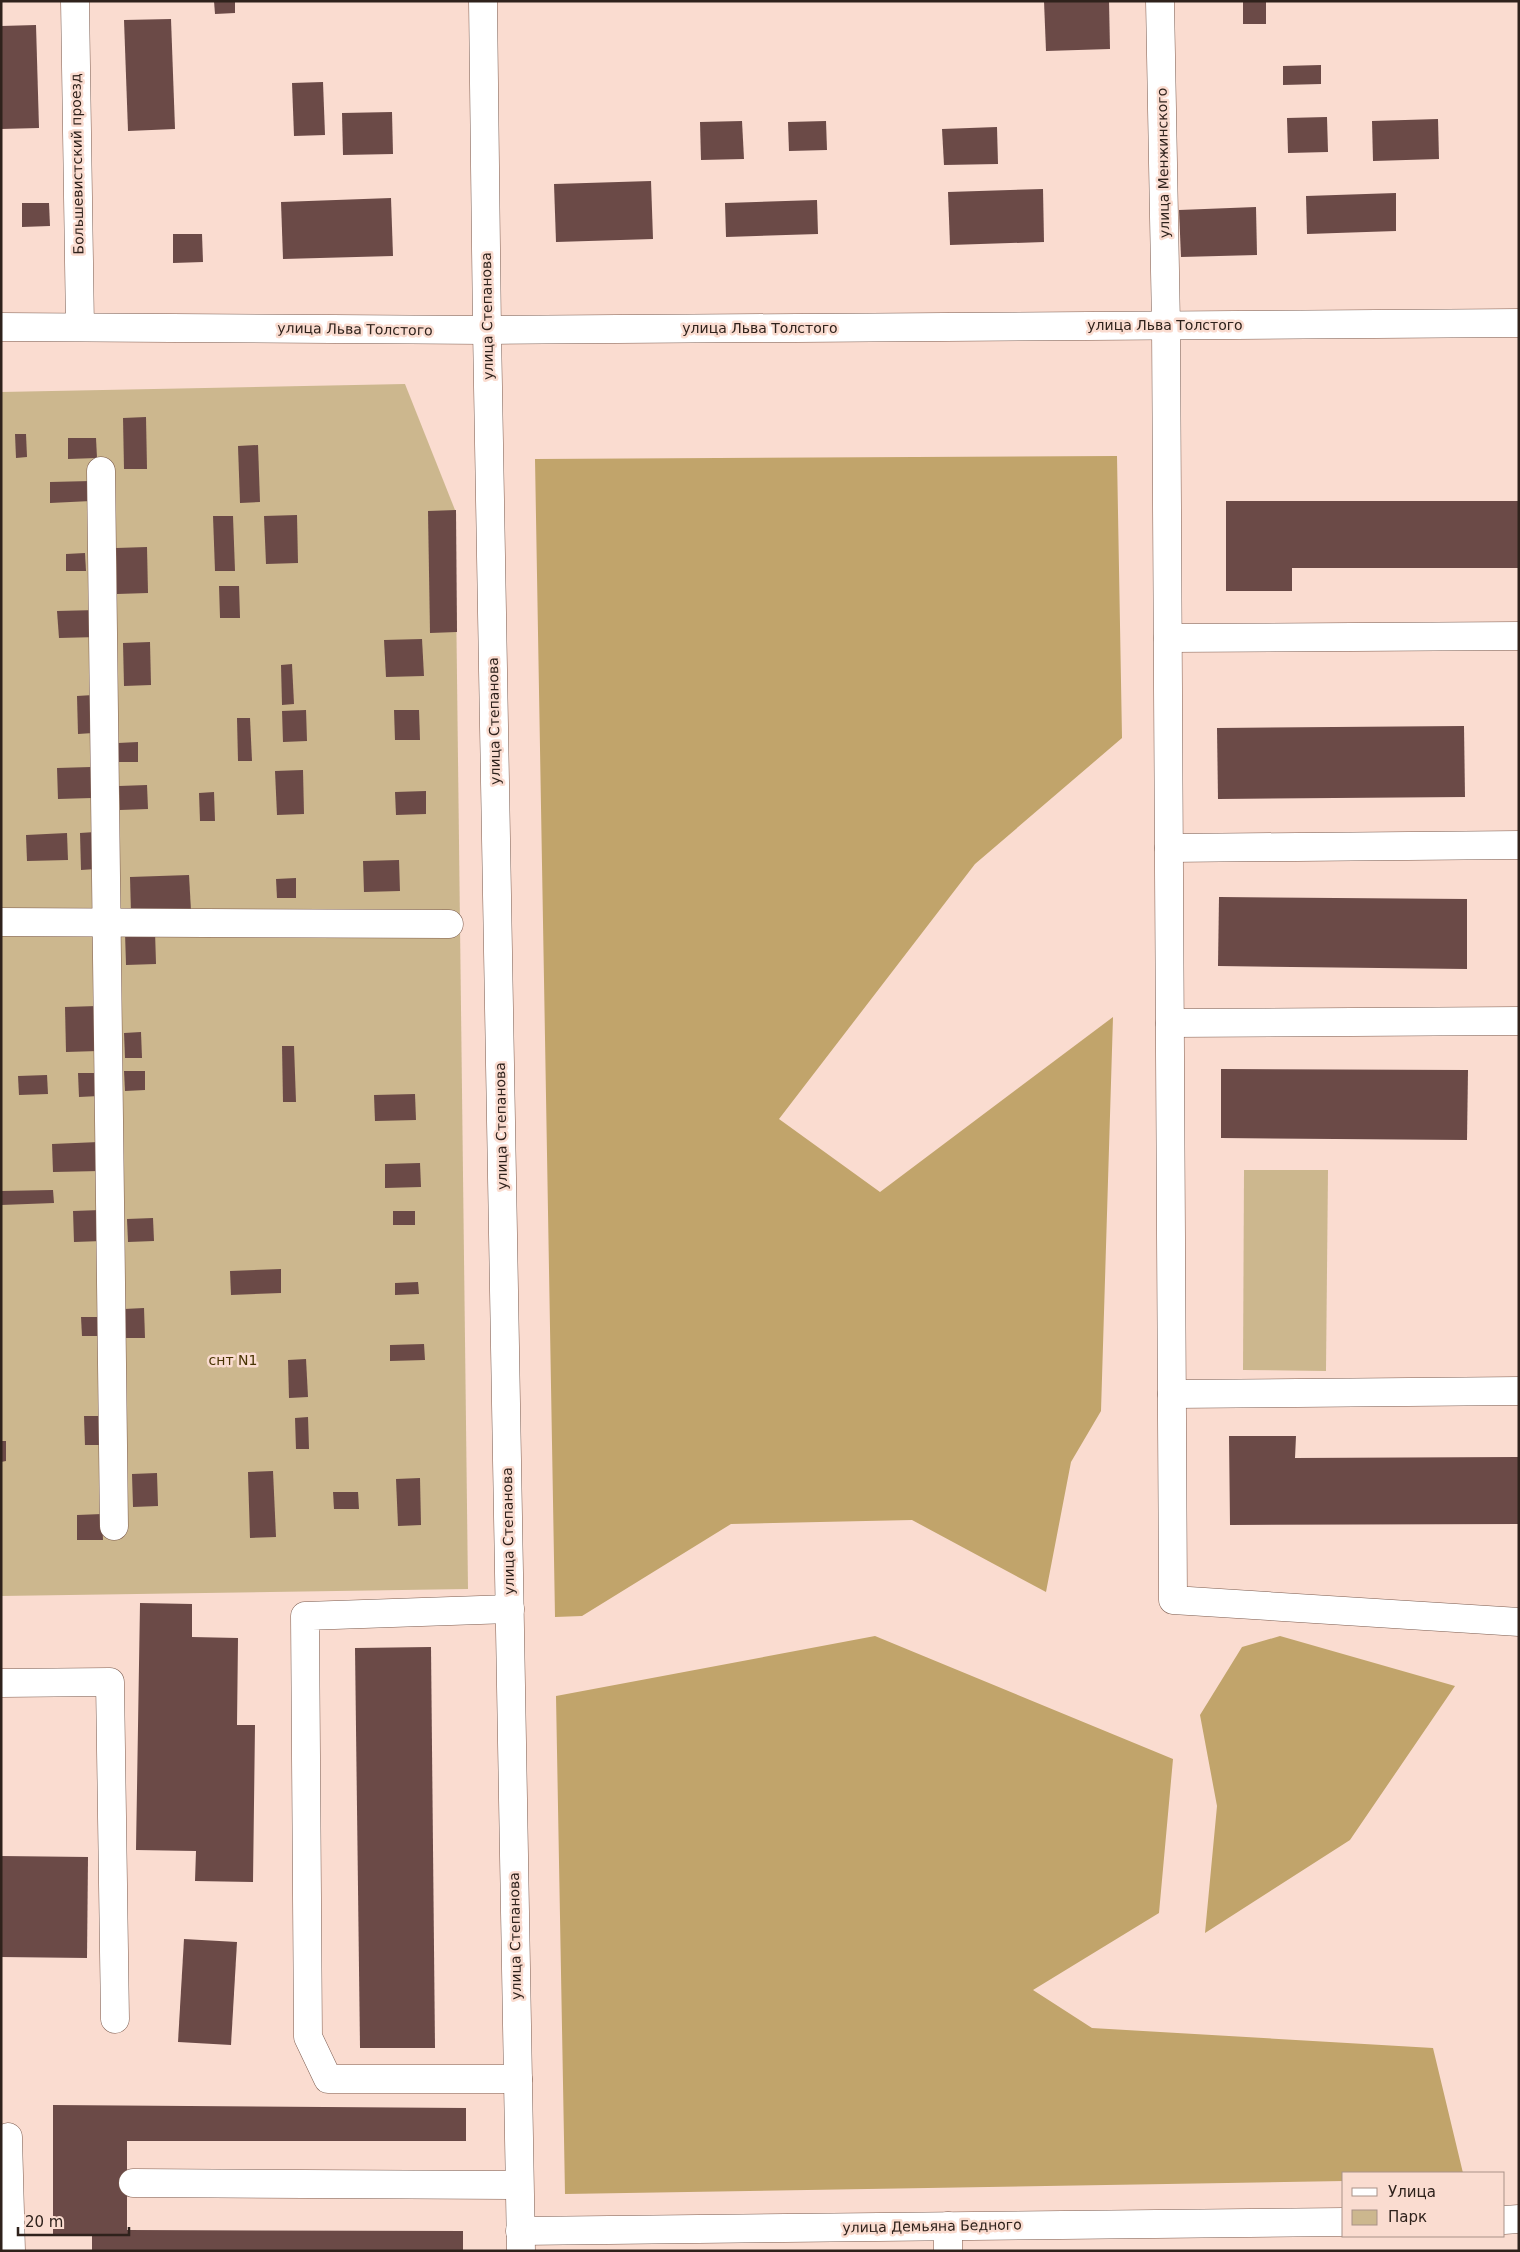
<svg xmlns="http://www.w3.org/2000/svg" width="1520" height="2252" viewBox="0 0 1520 2252" font-family="'DejaVu Sans',sans-serif">
<style>
.green{fill:#ccb78e}
.forest{fill:#c1a46b}
.building{fill:#6b4a47}
.lines{fill:none;stroke-linecap:round;stroke-linejoin:round}
.minor-casing{stroke:#7c5c4f;stroke-width:29}
.minor{stroke:#fff;stroke-width:28}
.labels{text-anchor:middle;dominant-baseline:central;stroke-width:5;stroke-linejoin:round;paint-order:stroke}
.street-label{font-size:14px;fill:#2f221c;stroke:#fadcd0}
.park-label{font-size:14px;fill:#483403;stroke:#fadcd0}
</style>
<rect width="100%" height="100%" fill="#fadcd0"/>
<g class="green">
<path d="M405,384L455,510L468,1589L1,1596V392Z"/>
<path d="M1244,1170H1328L1326,1371L1243,1370Z"/>
</g>
<g class="forest">
<path d="M1117,456L1122,738L975,864L779,1119L880,1192L1113,1017L1101,1411L1071,1462L1046,1592L912,1520L731,1524L582,1616L555,1617L535,459Z"/>
<path d="M875,1636L1173,1759L1159,1913L1033,1990L1092,2028L1433,2048L1463,2173H1344V2181L565,2194L556,1696Z"/>
<path d="M1280,1636L1455,1686L1350,1840L1205,1933L1217,1806L1200,1715L1242,1647Z"/>
</g>
<g class="building">
<path d="M214,1H235V13L215,14Z"/>
<path d="M1044,1H1109L1110,49L1046,51Z"/>
<rect x="1243" y="1" width="23" height="23"/>
<path d="M171,19L175,129L128,131L124,20Z"/>
<path d="M36,25L39,128L1,129V26Z"/>
<path d="M1321,65V84L1283,85V66Z"/>
<path d="M323,82L325,135L294,136L292,83Z"/>
<path d="M392,112L393,154L343,155L342,113Z"/>
<path d="M1327,117L1328,152L1288,153L1287,118Z"/>
<path d="M1438,119L1439,159L1373,161L1372,121Z"/>
<path d="M742,121L744,159L701,160L700,122Z"/>
<path d="M826,121L827,150L789,151L788,122Z"/>
<path d="M997,127L998,164L944,165L942,129Z"/>
<path d="M651,181L653,239L556,242L554,184Z"/>
<path d="M1043,189L1044,242L950,245L948,192Z"/>
<path d="M1396,193V231L1307,234L1306,196Z"/>
<path d="M391,198L393,256L283,259L281,202Z"/>
<path d="M817,200L818,234L726,237L725,203Z"/>
<path d="M22,203H49L50,226L22,227Z"/>
<path d="M1256,207L1257,255L1181,257L1179,210Z"/>
<path d="M173,234H202L203,262L173,263Z"/>
<path d="M146,417L147,469H124L123,418Z"/>
<path d="M15,434H26L27,457L16,458Z"/>
<path d="M68,438H96L97,458L68,459Z"/>
<path d="M258,445L260,502L240,503L238,446Z"/>
<path d="M91,481V501L50,503V482Z"/>
<path d="M1226,501H1519V568H1292V591H1226Z"/>
<path d="M456,510L457,632L430,633L428,511Z"/>
<path d="M297,515L298,563L266,564L264,516Z"/>
<path d="M213,516H233L235,571H215Z"/>
<path d="M147,547L148,593L117,594L116,548Z"/>
<path d="M85,553L86,571H66V554Z"/>
<path d="M219,586H239L240,618H220Z"/>
<path d="M97,610L98,637L59,638L57,611Z"/>
<path d="M422,639L424,676L386,677L384,640Z"/>
<path d="M150,642L151,685L124,686L123,643Z"/>
<path d="M292,664L294,704L282,705L281,665Z"/>
<path d="M93,695V733L78,734L77,696Z"/>
<path d="M306,710L307,741L283,742L282,711Z"/>
<path d="M394,710H419L420,740H395Z"/>
<path d="M237,718H250L252,761H238Z"/>
<path d="M1464,726L1465,797L1218,799L1217,728Z"/>
<path d="M138,742V762H119L118,743Z"/>
<path d="M91,767L92,798L58,799L57,768Z"/>
<path d="M303,770L304,814L277,815L275,771Z"/>
<path d="M147,785L148,809L120,810L119,786Z"/>
<path d="M426,791V814L396,815L395,792Z"/>
<path d="M214,792L215,821H200L199,793Z"/>
<path d="M95,832L96,869L81,870L80,833Z"/>
<path d="M67,833L68,860L27,861L26,835Z"/>
<path d="M399,860L400,891L364,892L363,861Z"/>
<path d="M189,875L191,911L131,913L130,877Z"/>
<path d="M296,878V898H277L276,879Z"/>
<path d="M1219,897L1467,899V969L1218,966Z"/>
<path d="M155,931L156,964L126,965L125,932Z"/>
<path d="M97,1006L98,1051L66,1052L65,1007Z"/>
<path d="M141,1032L142,1058H125L124,1033Z"/>
<path d="M282,1046H294L296,1102H283Z"/>
<path d="M1221,1069L1468,1070L1467,1140L1221,1138Z"/>
<path d="M124,1071H145V1090L125,1091Z"/>
<path d="M78,1073H98L99,1096L79,1097Z"/>
<path d="M47,1075L48,1094L19,1095L18,1076Z"/>
<path d="M415,1094L416,1120L375,1121L374,1095Z"/>
<path d="M99,1142L100,1171L53,1172L52,1144Z"/>
<path d="M420,1163L421,1187L385,1188V1164Z"/>
<path d="M53,1190L54,1203L1,1205V1191Z"/>
<path d="M101,1210L102,1241L74,1242L73,1211Z"/>
<rect x="393" y="1211" width="22" height="14"/>
<path d="M153,1218L154,1241L128,1242L127,1219Z"/>
<path d="M281,1269V1293L231,1295L230,1271Z"/>
<path d="M418,1282L419,1294L395,1295V1283Z"/>
<path d="M144,1308L145,1338H125L124,1309Z"/>
<path d="M81,1317H97L98,1336H82Z"/>
<path d="M424,1344L425,1360L390,1361V1345Z"/>
<path d="M306,1359L308,1397L289,1398L288,1360Z"/>
<path d="M84,1416H99L100,1445H85Z"/>
<path d="M308,1417L309,1449H296L295,1418Z"/>
<path d="M1229,1436H1296L1295,1458L1519,1457V1524L1230,1525Z"/>
<path d="M1,1441H6V1461L1,1462Z"/>
<path d="M273,1471L276,1537L250,1538L248,1472Z"/>
<path d="M157,1473L158,1506L133,1507L132,1474Z"/>
<path d="M420,1478L421,1525L398,1526L396,1479Z"/>
<path d="M333,1492H358L359,1509H334Z"/>
<path d="M102,1514L103,1540H77V1515Z"/>
<path d="M140,1603L192,1604V1637L238,1638L237,1725H255L253,1882L195,1881L196,1851L136,1850Z"/>
<path d="M431,1647L435,2048H360L355,1648Z"/>
<path d="M1,1856L88,1857L87,1958L1,1957Z"/>
<path d="M184,1939L237,1942L231,2045L178,2042Z"/>
<path d="M53,2105L466,2108V2141H127V2230L463,2231V2251H92V2236H53Z"/>
</g>
<g class="lines">
<defs>
<g id="minor">
<path d="M75,1L80,327"/>
<path d="M483,1L487,330L521,2251"/>
<path d="M1160,1L1166,325L1173,1600L1519,1622"/>
<path d="M1,327L487,330L1519,323"/>
<path d="M101,471L114,1526"/>
<path d="M1168,638L1519,636"/>
<path d="M1169,848L1519,845"/>
<path d="M1,922L449,924"/>
<path d="M1170,1023L1519,1021"/>
<path d="M1172,1394L1519,1391"/>
<path d="M510,1609L305,1616L308,2037L328,2079H518"/>
<path d="M1,1683L110,1682L115,2019"/>
<path d="M8,2137L11,2251"/>
<path d="M133,2183L519,2185"/>
<path d="M1504,2220L1519,2219"/>
<path d="M948,2226V2251"/>
<path d="M520,2231L1344,2222"/>
</g>
</defs>
<use href="#minor" class="minor-casing"/>
<use href="#minor" class="minor"/>
</g>
<g class="labels">
<g class="street-label">
<text transform="translate(1163 163) rotate(-91)">улица Менжинского</text>
<text transform="translate(77 164) rotate(-91)">Большевистский проезд</text>
<text transform="translate(487 316) rotate(-91)">улица Степанова</text>
<text x="1165" y="325">улица Льва Толстого</text>
<text x="760" y="328">улица Льва Толстого</text>
<text transform="translate(355 329) rotate(1)">улица Льва Толстого</text>
<text transform="translate(494 721) rotate(-91)">улица Степанова</text>
<text transform="translate(501 1126) rotate(-91)">улица Степанова</text>
<text transform="translate(508 1531) rotate(-91)">улица Степанова</text>
<text transform="translate(515 1936) rotate(-91)">улица Степанова</text>
<text transform="translate(932 2226) rotate(-1)">улица Демьяна Бедного</text>
</g>
<g class="park-label">
<text x="233" y="1360">снт N1</text>
</g>
</g>
<rect width="1520" height="2252" fill="none" stroke="#2f221c" stroke-width="5"/>
<rect x="1342" y="2172" width="162" height="65" fill="#fadcd0" stroke="#a99288"/>
<rect x="1352" y="2188" width="25" height="8" fill="#ffffff" stroke="#a99288"/>
<text x="1388" y="2197" font-size="15" fill="#2f221c">Улица</text>
<rect x="1352" y="2210" width="25" height="15" fill="#ccb78e" stroke="#a99288"/>
<text x="1388" y="2222" font-size="15" fill="#2f221c">Парк</text>
<path d="M18 2227v8h111v-8" fill="none" stroke="#2f221c" stroke-width="2.5"/>
<text x="25" y="2227" font-size="15" fill="#2f221c" stroke="#fadcd0" stroke-width="4" paint-order="stroke">20 m</text>
</svg>
